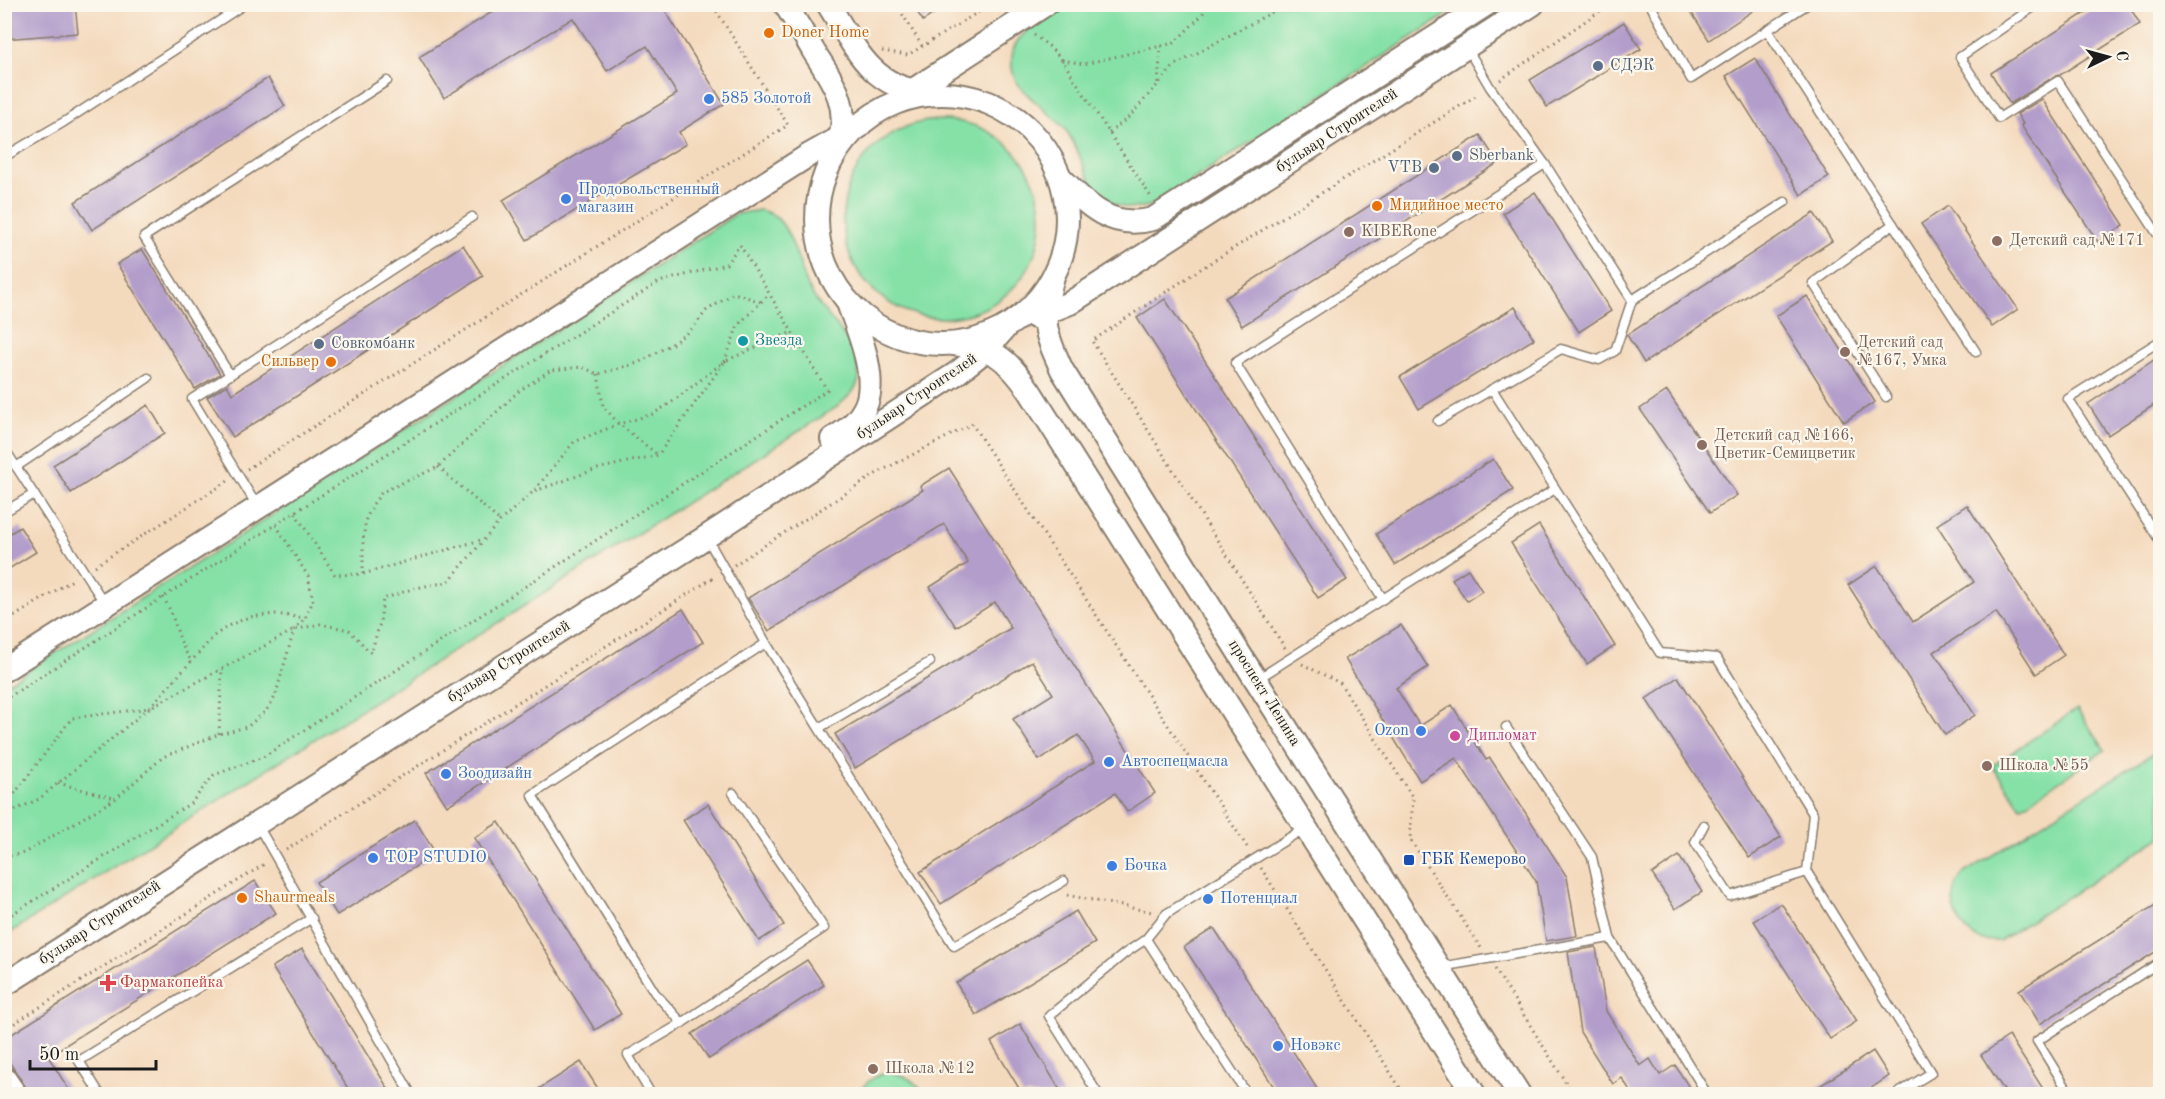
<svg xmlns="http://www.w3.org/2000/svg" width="2165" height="1099" viewBox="0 0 2165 1099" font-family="'Old Standard TT',serif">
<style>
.green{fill:#86e1a7;stroke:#517e62;stroke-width:1.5}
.building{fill:#b29dcb}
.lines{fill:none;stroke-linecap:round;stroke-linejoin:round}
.lane-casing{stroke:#887b6c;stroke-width:11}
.secondary-casing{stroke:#887b6c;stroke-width:26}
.path{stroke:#887b6c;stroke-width:3;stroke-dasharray:1.5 4.5;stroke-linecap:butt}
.lane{stroke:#fff;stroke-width:8}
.secondary{stroke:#fff;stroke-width:22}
.food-dot{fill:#e8710a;stroke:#fbf7ec;stroke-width:2}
.service-dot{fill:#5c6f8a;stroke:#fbf7ec;stroke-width:2}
.shop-dot{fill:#3f7fe0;stroke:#fbf7ec;stroke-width:2}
.education-dot{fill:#8d6e63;stroke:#fbf7ec;stroke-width:2}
.culture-dot{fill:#0f9aa8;stroke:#fbf7ec;stroke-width:2}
.hotel-dot{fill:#d1479c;stroke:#fbf7ec;stroke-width:2}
.transit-dot{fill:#1a4fb4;stroke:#fbf7ec;stroke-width:2}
.health-dot{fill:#e0444e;stroke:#fbf7ec;stroke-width:2}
.labels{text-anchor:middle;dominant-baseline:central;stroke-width:4.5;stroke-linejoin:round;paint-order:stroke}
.food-label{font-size:16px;fill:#c56008;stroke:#fbf7ec;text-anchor:start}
.service-label{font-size:16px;fill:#4e5e75;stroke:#fbf7ec;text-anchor:start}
.shop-label{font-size:16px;fill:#366cbe;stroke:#fbf7ec;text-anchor:start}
.street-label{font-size:16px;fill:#1c1c1c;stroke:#fbf7ec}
.education-label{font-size:16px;fill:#785e54;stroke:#fbf7ec;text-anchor:start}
.culture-label{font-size:16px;fill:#0d838f;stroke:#fbf7ec;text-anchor:start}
.hotel-label{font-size:16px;fill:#b23c85;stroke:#fbf7ec;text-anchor:start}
.transit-label{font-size:16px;fill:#164399;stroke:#fbf7ec;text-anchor:start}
.health-label{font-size:16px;fill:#be3a42;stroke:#fbf7ec;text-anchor:start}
</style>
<rect width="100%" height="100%" fill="#fbf7ec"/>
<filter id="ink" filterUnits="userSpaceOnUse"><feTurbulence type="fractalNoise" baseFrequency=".0167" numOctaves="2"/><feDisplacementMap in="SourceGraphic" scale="12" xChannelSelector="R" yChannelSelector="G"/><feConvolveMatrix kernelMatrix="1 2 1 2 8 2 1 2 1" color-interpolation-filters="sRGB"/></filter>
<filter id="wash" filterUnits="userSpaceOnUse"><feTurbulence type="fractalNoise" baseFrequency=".008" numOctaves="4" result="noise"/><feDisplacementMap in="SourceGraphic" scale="24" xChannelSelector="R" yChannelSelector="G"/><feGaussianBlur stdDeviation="1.35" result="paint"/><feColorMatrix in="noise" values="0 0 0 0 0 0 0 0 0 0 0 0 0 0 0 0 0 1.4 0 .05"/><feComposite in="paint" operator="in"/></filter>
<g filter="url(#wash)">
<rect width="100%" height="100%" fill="#f4dabd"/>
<g class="green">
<path d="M1069,5V4L1462,5L1155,204C1139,210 1122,210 1107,199C1084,183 1082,151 1065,129C1052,113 1026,98 1016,81C1011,72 1011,60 1013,50C1019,29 1051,16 1069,5Z"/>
<circle cx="942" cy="219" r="99"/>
<path d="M760,210C770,213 777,216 783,225C796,244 799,268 809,288C822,316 852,333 857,365C857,369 859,375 859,378C857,391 845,399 837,407L5,936V685L277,512L736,214Z"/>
<path d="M2077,709L2105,750L2021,807L1992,766Z"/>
<path d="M2155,752L2160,753V838L1999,941C1990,941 1979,941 1972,935C1958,925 1948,901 1956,885C1958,881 1961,877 1964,873Z"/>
<path d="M890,1072C907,1076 914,1080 924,1094H858C866,1081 875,1075 890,1072Z"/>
</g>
<g id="blocks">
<g class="building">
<path d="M4,4H75L78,33L4,39Z"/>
<path d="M505,4H661L724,104L679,132L686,144L527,240L503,200L677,94L647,46L607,71L573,18L444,98L419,57Z"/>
<path d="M912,4H949L923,21Z"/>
<path d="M1686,4H1763L1709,40Z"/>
<path d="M2099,4H2128L2140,24L2060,75L2055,76L2010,104L1991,73Z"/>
<path d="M1624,22L1641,49L1547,107L1530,80Z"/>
<path d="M1755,58L1829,177L1801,195L1726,76Z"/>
<path d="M268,78L285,106L92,230L75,202Z"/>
<path d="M2042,99L2124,225L2098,242L2021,125L2023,124L2017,114Z"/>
<path d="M1480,135L1498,163L1242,326L1225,298Z"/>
<path d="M1535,192L1611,311L1579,332L1503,213Z"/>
<path d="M1948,206L2018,309L1992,327L1921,224Z"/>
<path d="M1814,213L1832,241L1644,363L1627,335Z"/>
<path d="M463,245L483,276L233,437L207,397L227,385L232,394Z"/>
<path d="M142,249L220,374L195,389L117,264Z"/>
<path d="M1807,296L1875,402L1844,422L1776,316Z"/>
<path d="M1165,299L1347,580L1318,598L1137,318Z"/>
<path d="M1515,307L1534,339L1419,409L1400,377Z"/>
<path d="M2160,356V401L2108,435L2088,404Z"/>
<path d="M1667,391L1737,495L1710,513L1640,409Z"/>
<path d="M148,405L165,433L71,493L53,465Z"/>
<path d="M1493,459L1513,490L1395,565L1376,534Z"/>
<path d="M949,468L1155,793L1127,812L1115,793L941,904L920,872L1095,761L1078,735L1039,760L1013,719L1053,694L1032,661L855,768L835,734L1011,628L995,602L956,627L930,587L968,563L944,524L769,631L748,598L923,490L920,486Z"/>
<path d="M1967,505L2064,655L2036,674L1996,612L1934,652L1975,715L1945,735L1848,585L1877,566L1913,622L1974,582L1937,525Z"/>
<path d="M1539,525L1615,646L1587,664L1511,543Z"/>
<path d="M20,527L36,552L4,572V537Z"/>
<path d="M1468,569L1482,591L1467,601L1452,579Z"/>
<path d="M683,609L703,642L447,806L426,773Z"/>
<path d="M1401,625L1428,667L1396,688L1420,726L1452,705L1486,760L1490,758L1567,877L1577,936L1546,941L1536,881L1456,758L1420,781L1345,659Z"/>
<path d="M1678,677L1781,837L1749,858L1646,699Z"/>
<path d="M708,804L784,925L759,941L683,820Z"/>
<path d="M415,820L436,854L337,915L316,882Z"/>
<path d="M499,822L621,1014L595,1030L474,838Z"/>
<path d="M1679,856L1702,892L1675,909L1652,874Z"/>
<path d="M255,881L276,913L48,1056L72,1095H31L4,1054V1039Z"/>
<path d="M2160,902V949L2040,1024L2019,990Z"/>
<path d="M1781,903L1857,1021L1830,1039L1754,921Z"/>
<path d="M1076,911L1095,943L976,1015L956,983Z"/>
<path d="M1214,928L1321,1095H1279L1184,947Z"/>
<path d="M1596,947L1606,1011L1640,1066L1650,1059L1660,1075L1675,1065L1694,1095H1633L1622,1078L1613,1084L1580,1032L1568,952Z"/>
<path d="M302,949L392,1095H352L272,967Z"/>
<path d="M807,960L824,985L709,1059L692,1034Z"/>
<path d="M1020,1024L1063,1095H1023L991,1042Z"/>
<path d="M2009,1036L2047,1095H2007L1981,1055Z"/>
<path d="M1873,1051L1889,1076L1861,1095H1806Z"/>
<path d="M581,1062L602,1095H529Z"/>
</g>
</g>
</g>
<g filter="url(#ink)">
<use href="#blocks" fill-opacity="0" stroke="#887b6c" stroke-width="1.5"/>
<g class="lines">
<defs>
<g id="lane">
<path d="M1650,4L1691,79L1808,4"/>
<path d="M2038,4L1960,57L1999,118L2058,81L2160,238"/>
<path d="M1767,30L1976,352"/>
<path d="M387,81L144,237L230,375L472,217"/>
<path d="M4,157L64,122L245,4"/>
<path d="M1632,300L1785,202"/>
<path d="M2160,341L2068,399L2160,541"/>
<path d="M230,375L192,399L257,506"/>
<path d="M1492,389L1660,653L1717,658L1813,814L1807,872L1931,1073L1897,1094"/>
<path d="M1886,397L1813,283L1893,224"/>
<path d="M1438,421L1561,349L1599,360L1615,351L1632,300L1545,164L1490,87L1467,48"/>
<path d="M4,448L105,604"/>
<path d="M16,467L148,378"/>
<path d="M4,512L34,494"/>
<path d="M707,538L766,643L954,946L1064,881"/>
<path d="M1383,599L1235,363L1545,164"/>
<path d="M1256,680L1555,489"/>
<path d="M1506,727L1592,857L1610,938L1707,1094"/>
<path d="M819,728L930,662"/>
<path d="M733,793L824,928L682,1023L655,993L532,795L766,643"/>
<path d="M257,824L411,1094"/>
<path d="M1704,825L1695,842L1730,896L1807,872"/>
<path d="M1440,967L1610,938"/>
<path d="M100,1094L79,1061L312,918"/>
<path d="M651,1094L628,1055L682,1023"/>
<path d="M1098,1094L1049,1016L1124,954L1146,939"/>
<path d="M1247,1094L1146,939L1166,914L1305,828"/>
<path d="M2070,1094L2037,1041L2160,962"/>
</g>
<g id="secondary">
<path d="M785,4C795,20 805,36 814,52C833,81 853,110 837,145"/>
<path d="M828,4C854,45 870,87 923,92"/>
<circle cx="942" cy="219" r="125"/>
<path d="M904,96L1046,4"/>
<path d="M1061,178C1088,206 1111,230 1153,219L1487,4"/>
<path d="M1052,280C1041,322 1044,331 1062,370L1256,680L1519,1094"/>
<path d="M1035,317L1070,303L1533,4"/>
<path d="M954,344C996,349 1004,356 1029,390L1474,1094"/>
<path d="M832,439C845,431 858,422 865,407C879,379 858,330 848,303"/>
<path d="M4,670L809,155L859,127"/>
<path d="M4,985L706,537L957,373L986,350L1005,328"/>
<path d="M4,1078L15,1094"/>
</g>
</defs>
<use href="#lane" class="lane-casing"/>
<use href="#secondary" class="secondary-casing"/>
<g class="path">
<path d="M896,4L922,46"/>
<path d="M1253,4L1273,12"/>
<path d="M1034,35L1050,47L1062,60L1151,197"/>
<path d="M882,51L908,55L985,8L995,4"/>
<path d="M1062,60L1084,64L1174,43L1202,15L1208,4"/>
<path d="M1500,80L1610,4"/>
<path d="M1158,83L1161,46"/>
<path d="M1109,133L1130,116L1175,65L1287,4"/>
<path d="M598,374L603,406L619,424L658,455"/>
<path d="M438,467L500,521"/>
<path d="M247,469L788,125L712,4"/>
<path d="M535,491L597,469L658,455L725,361L792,332"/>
<path d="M295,513L335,575L363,574L484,539"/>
<path d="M734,565L879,472L972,424L1249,850"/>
<path d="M95,566L228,481"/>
<path d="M363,574V541L366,519L373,504L382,492L438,467L519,391L551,370L582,367L598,374L638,363L672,344L693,328L706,311L734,293L761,302"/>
<path d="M163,597C177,619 176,640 192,662"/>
<path d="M4,623L74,579"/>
<path d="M1285,648L1092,341L1199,270L1479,94"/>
<path d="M1302,664L1340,683L1413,798L1410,839L1481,948"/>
<path d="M4,700L295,512L659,282L726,264L740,245L827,390L263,757L214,775L191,803L4,919"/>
<path d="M219,734L222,669"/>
<path d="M58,783L114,798"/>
<path d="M4,800L15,793L72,718L149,708L215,635L230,625L249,617L275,614L305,618"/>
<path d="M4,815L39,799L149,708L294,630L320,624L349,630L371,653L380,623L383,599L415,588L448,582L500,521L533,492L574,442L619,424L653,414L672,402L725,361L738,325L769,294"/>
<path d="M286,850L716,576"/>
<path d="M4,857L24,853L115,799L163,757L219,734L247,727L266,711L275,697L294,630L305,618L313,601L308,576L276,525"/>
<path d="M1261,868L1404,1094"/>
<path d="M1067,895L1152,912"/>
<path d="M1495,969L1573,1094"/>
<path d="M4,1030L266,863"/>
</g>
<use href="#lane" class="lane"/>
<use href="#secondary" class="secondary"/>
</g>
</g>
<g class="food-dot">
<circle cx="769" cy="33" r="6"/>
<circle cx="1377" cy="206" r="6"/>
<circle cx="331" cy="362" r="6"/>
<circle cx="242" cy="898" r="6"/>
</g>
<g class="service-dot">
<circle cx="1598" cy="66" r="6"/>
<circle cx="1457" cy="156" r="6"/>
<circle cx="1434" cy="168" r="6"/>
<circle cx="319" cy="344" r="6"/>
</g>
<g class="shop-dot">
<circle cx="709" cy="99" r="6"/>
<circle cx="566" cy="199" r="6"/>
<circle cx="1421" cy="731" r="6"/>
<circle cx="1109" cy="762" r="6"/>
<circle cx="446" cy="774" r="6"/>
<circle cx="373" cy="858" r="6"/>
<circle cx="1112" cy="866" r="6"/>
<circle cx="1208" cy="899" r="6"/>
<circle cx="1278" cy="1046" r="6"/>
</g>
<g class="education-dot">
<circle cx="1349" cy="232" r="6"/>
<circle cx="1997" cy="241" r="6"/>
<circle cx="1845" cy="352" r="6"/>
<circle cx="1702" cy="445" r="6"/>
<circle cx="1987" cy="766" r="6"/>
<circle cx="873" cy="1069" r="6"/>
</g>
<circle class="culture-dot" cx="743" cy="341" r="6"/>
<circle class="hotel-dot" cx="1455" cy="736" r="6"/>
<rect class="transit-dot" x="1403" y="854" width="12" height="12" rx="3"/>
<path class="health-dot" d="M105 974h6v6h6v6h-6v6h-6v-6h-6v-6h6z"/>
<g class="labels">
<g class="food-label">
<text x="781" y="33">Doner Home</text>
<text x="1389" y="206">Мидийное место</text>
<text x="319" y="362" text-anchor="end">Сильвер</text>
<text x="254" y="898">Shaurmeals</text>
</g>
<g class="service-label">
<text x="1610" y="66">СДЭК</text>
<text x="1469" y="156">Sberbank</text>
<text x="1422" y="168" text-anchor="end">VTB</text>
<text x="331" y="344">Совкомбанк</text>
</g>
<g class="shop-label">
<text x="721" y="99">585 Золотой</text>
<text x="578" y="190">Продовольственный<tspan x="578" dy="18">магазин</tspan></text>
<text x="1409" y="731" text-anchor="end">Ozon</text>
<text x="1121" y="762">Автоспецмасла</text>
<text x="458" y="774">Зоодизайн</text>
<text x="385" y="858">TOP STUDIO</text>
<text x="1124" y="866">Бочка</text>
<text x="1220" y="899">Потенциал</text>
<text x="1290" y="1046">Новэкс</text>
</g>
<g class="street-label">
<text transform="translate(1337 131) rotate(-33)">бульвар Строителей</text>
<text transform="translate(917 397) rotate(-34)">бульвар Строителей</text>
<text transform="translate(509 662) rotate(-32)">бульвар Строителей</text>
<text transform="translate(1264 693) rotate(58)">проспект Ленина</text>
<text transform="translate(100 923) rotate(-33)">бульвар Строителей</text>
</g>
<g class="education-label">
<text x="1361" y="232">KIBERone</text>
<text x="2009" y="241">Детский сад №171</text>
<text x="1857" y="343">Детский сад<tspan x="1857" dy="18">№167, Умка</tspan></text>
<text x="1714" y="436">Детский сад №166,<tspan x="1714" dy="18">Цветик-Семицветик</tspan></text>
<text x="1999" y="766">Школа №55</text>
<text x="885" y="1069">Школа №12</text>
</g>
<g class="culture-label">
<text x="755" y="341">Звезда</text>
</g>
<g class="hotel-label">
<text x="1467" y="736">Дипломат</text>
</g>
<g class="transit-label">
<text x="1421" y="860">ГБК Кемерово</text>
</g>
<g class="health-label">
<text x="120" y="983">Фармакопейка</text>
</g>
</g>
<rect width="2165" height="1099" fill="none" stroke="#fbf7ec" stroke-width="24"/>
<g transform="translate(2108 57) rotate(85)" stroke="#fbf7ec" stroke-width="4.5" paint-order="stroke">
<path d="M0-4.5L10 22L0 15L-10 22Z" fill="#1c1c1c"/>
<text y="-9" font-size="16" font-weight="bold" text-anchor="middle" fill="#1c1c1c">С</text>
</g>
<path d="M30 1060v9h126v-9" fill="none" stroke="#1c1c1c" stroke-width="3"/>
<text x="39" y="1060" font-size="18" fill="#1c1c1c" stroke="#fbf7ec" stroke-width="4.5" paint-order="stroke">50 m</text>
</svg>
